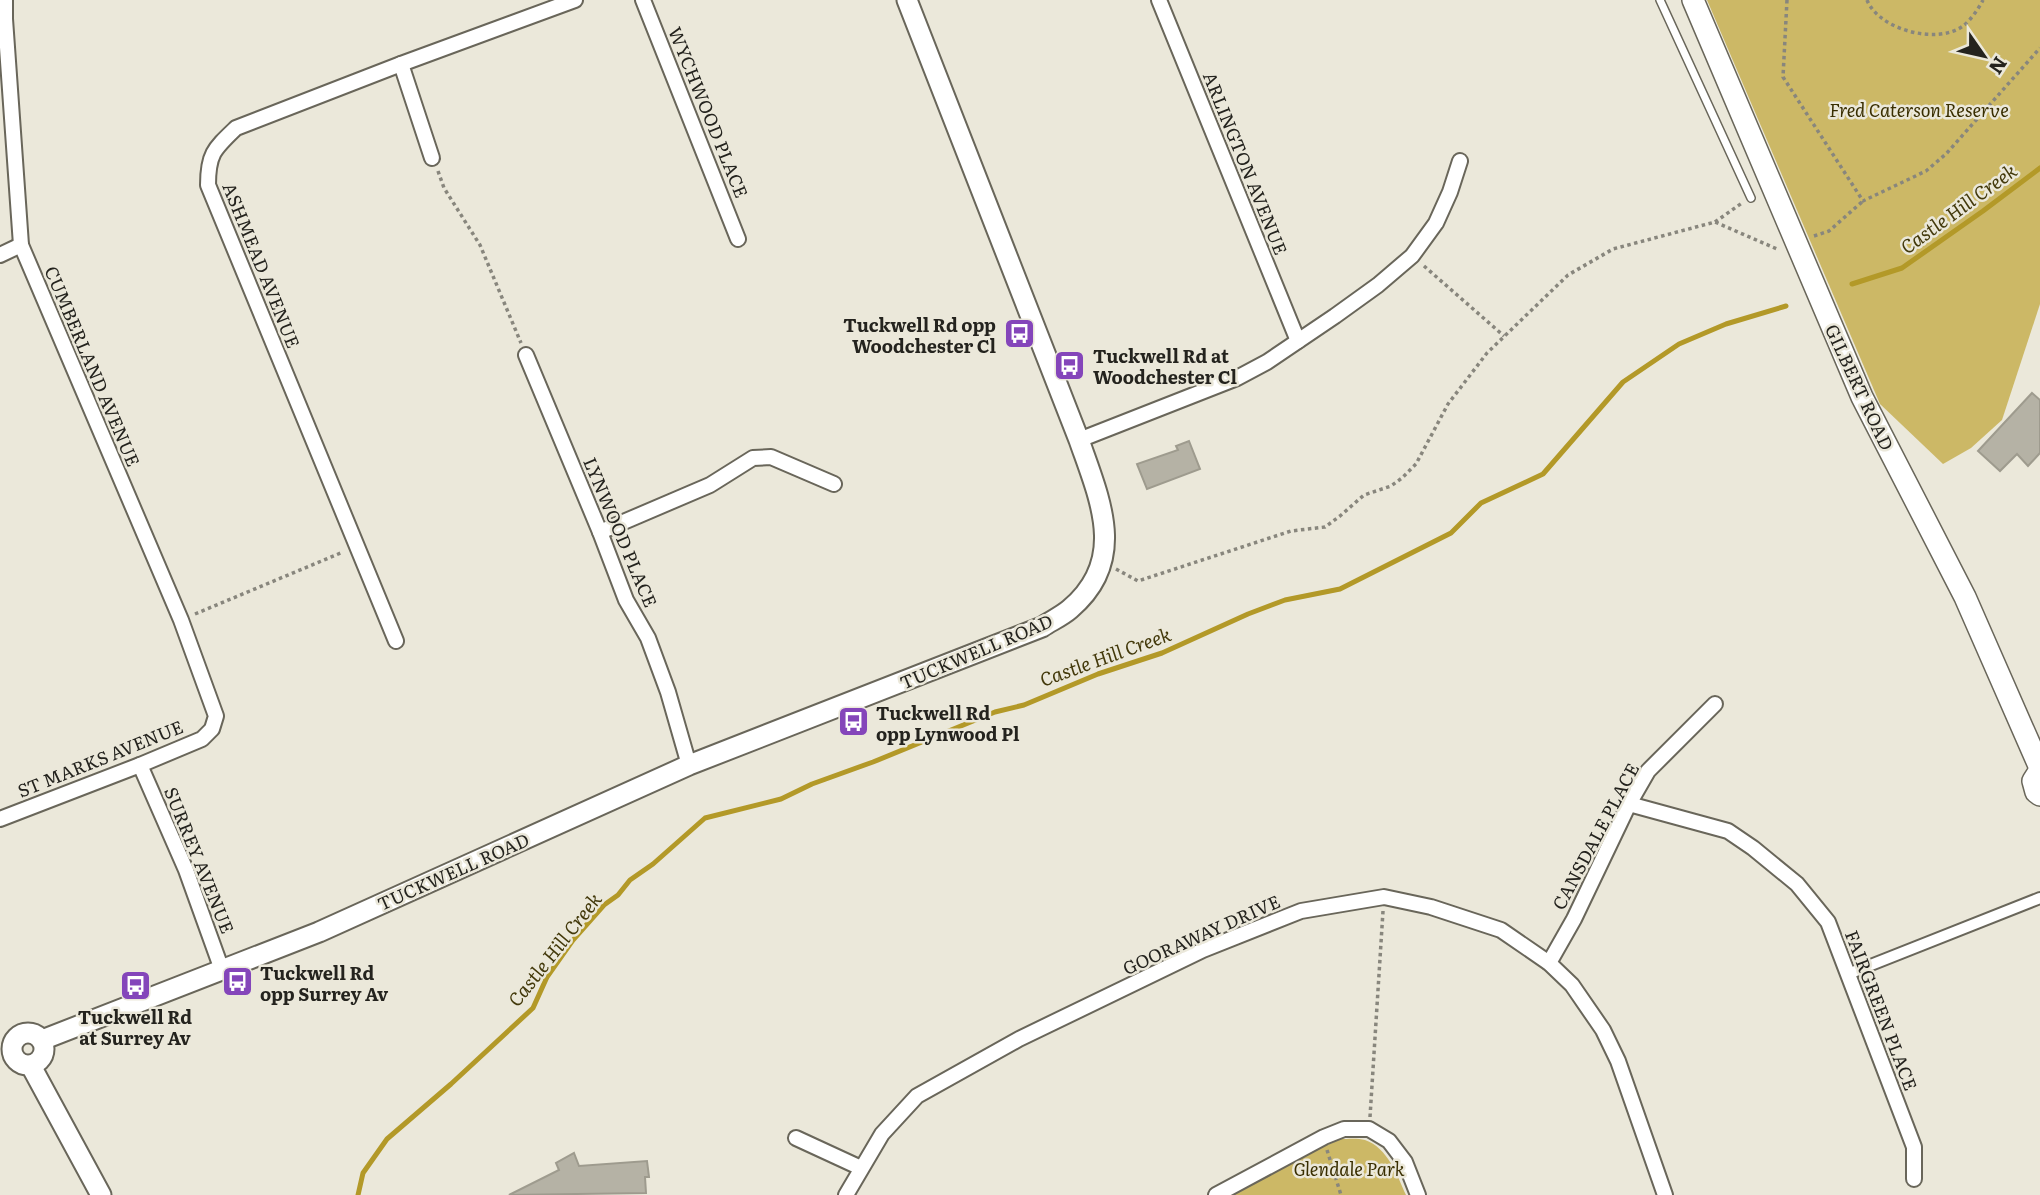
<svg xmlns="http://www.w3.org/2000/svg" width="2040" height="1195" viewBox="0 0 2040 1195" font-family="Literata,serif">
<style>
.green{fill:#ccb866}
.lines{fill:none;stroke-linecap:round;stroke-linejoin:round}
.stream{stroke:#b39928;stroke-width:5}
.building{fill:#b5b2a5;stroke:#9e9b8e;stroke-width:2}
.service-casing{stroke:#69665a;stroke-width:10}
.pedestrian-casing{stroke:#69665a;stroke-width:14}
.minor-casing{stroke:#69665a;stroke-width:18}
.tertiary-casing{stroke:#69665a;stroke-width:23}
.secondary-casing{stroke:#69665a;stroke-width:24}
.path{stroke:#88867d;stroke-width:3.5;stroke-dasharray:3.5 3.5;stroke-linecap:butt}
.service{stroke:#fff;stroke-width:7}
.pedestrian{stroke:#fff;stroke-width:10}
.minor{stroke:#fff;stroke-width:14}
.tertiary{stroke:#fff;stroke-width:19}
.secondary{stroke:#fff;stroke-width:21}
.labels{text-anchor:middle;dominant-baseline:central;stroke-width:5;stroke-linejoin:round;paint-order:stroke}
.park-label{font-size:18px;font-style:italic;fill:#392e00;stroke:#ebe8da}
.street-label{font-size:18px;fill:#24231e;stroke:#ebe8da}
.poi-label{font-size:18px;font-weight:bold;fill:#24231e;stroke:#ebe8da;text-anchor:start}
.water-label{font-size:19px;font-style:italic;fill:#43390b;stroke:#ebe8da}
</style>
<rect width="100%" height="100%" fill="#ebe8da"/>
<g class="green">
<path d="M1707,0H2040V304L2002,420L1971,448L1943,464L1880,404Z"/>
<path d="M1341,1139C1348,1139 1358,1138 1365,1140C1388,1148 1397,1175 1406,1195H1231L1309,1153Z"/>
</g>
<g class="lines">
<g class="stream">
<path d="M1852,284L1902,268L1983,211L2040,168"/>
<path d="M358,1195L363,1173L387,1139L451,1084L533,1008L547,977L573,940L604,905L618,895L630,880L653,864L705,818L781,799L812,784L873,762L995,712L1024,705L1098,674L1162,653L1248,614L1285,600L1340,589L1451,533L1481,503L1543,474L1623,382L1679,344L1726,324L1786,306"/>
</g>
</g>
<g class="building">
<path d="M2032,393L2040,400V453L2028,466L2017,454L2000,471L1978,451Z"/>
<path d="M1189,441L1200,469L1147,489L1137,464L1178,450L1176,446Z"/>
<path d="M574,1153L579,1166L647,1161L649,1177H645L646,1193L509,1195L559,1170L556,1163Z"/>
</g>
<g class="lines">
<defs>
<path id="service" d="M1660,0L1751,198"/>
<path id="pedestrian" d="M1848,974L2040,898"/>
<g id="minor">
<path d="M643,0L738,239"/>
<path d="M1159,0L1298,341"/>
<path d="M401,64L432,158"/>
<path d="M0,255L21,245"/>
<path d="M526,355L600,532L626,600L648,638L668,692L689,765"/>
<path d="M1079,440L1237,378L1267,362L1335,316L1378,285L1412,256L1436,223L1450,192L1460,161"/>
<path d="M600,532L710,485L753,458L771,457L834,484"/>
<path d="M396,641L208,185C208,154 214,149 236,128L401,64L575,0"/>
<path d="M140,765L186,870L222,970"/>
<path d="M1629,804L1728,831L1753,848L1797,884L1828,922L1914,1147V1179"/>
<path d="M0,819L140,765L202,739L212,729L216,716L181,620L21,245L5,19V0"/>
<path d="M1549,963L1574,919L1629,804L1648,771L1715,704"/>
<path d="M796,1138L861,1168"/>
<path d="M846,1195L882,1134L917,1096L1019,1039L1203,950L1301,911L1384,897L1431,907L1501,930L1549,963L1572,985L1603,1030L1618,1061L1665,1195"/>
<path d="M1216,1195L1324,1137L1344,1129H1369L1389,1141L1405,1162L1418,1195"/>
</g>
<g id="tertiary">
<circle cx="28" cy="1049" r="16"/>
<path d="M42,1040L319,932L689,765L1042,627C1051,621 1062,616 1070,609C1128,560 1100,500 1079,440L907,0"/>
<path d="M31,1066L101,1195"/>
</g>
<g id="secondary">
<path d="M1693,0L1862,397L1965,597L2040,768"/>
<path d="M2040,770L2033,781L2036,792L2040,795"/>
</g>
</defs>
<use href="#service" class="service-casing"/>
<use href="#pedestrian" class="pedestrian-casing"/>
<use href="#minor" class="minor-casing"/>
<use href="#tertiary" class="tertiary-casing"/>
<use href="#secondary" class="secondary-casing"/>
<g class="path">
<path d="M1787,0L1783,77L1863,201L1926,171L1946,154L2040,48"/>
<path d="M1867,0C1879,30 1937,45 1963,26C1970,21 1979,8 1983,0"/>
<path d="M438,171L444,188L480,245L521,343"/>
<path d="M1715,222L1742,203"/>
<path d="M1814,236L1829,231L1863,201"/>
<path d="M1424,266L1504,336"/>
<path d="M1116,569L1138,581L1291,531L1325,527L1340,516L1364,495L1391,486L1402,478L1416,464L1448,404L1487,353L1568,275L1613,249L1715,222L1777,249L1779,248"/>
<path d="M195,614L343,552"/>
<path d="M1370,1117L1383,911"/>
<path d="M1327,1150L1341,1195"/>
</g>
<use href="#service" class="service"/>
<use href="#pedestrian" class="pedestrian"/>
<use href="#minor" class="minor"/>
<use href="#tertiary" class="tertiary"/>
<use href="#secondary" class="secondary"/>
</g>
<defs>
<symbol id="bus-square" viewBox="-11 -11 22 22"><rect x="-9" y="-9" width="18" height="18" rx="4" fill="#8445ba" stroke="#ebe8da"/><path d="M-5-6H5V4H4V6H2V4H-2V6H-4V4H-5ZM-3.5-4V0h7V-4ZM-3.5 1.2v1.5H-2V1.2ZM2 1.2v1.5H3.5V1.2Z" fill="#fff"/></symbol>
</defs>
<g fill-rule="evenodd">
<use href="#bus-square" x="1002" y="316" width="35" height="35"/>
<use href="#bus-square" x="1052" y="348" width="35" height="35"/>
<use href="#bus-square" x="836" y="704" width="35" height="35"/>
<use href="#bus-square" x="220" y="964" width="35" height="35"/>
<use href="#bus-square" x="118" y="968" width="35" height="35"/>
</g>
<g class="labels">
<g class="park-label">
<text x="1919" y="109">Fred Caterson Reserve</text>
<text x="1349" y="1168">Glendale Park</text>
</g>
<g class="street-label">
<text transform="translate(709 112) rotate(68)">WYCHWOOD PLACE</text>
<text transform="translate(1246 163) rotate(68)">ARLINGTON AVENUE</text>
<text transform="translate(262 265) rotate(68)">ASHMEAD AVENUE</text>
<text transform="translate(93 366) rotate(67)">CUMBERLAND AVENUE</text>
<text transform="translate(1860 387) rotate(65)">GILBERT ROAD</text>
<text transform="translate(621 532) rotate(67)">LYNWOOD PLACE</text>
<text transform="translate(976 651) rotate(-23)">TUCKWELL ROAD</text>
<text transform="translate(100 758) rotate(-22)">ST MARKS AVENUE</text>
<text transform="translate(1595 836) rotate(-62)">CANSDALE PLACE</text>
<text transform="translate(200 860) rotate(68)">SURREY AVENUE</text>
<text transform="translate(453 871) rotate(-24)">TUCKWELL ROAD</text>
<text transform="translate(1201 934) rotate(-24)">GOORAWAY DRIVE</text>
<text transform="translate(1882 1010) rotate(69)">FAIRGREEN PLACE</text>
</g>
<g class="poi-label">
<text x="996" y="324" text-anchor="end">Tuckwell Rd opp<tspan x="996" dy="21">Woodchester Cl</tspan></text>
<text x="1093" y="355">Tuckwell Rd at<tspan x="1093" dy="21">Woodchester Cl</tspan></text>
<text x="876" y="712">Tuckwell Rd<tspan x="876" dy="21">opp Lynwood Pl</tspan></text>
<text x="260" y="972">Tuckwell Rd<tspan x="260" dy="21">opp Surrey Av</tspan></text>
<text x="135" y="1016" text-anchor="middle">Tuckwell Rd<tspan x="135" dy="21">at Surrey Av</tspan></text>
</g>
<g class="water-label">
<text transform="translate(1958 208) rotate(-36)">Castle Hill Creek</text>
<text transform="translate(1105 656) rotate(-20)">Castle Hill Creek</text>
<text transform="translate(554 949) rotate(-52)">Castle Hill Creek</text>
</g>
</g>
<g transform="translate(1984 56) rotate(124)" stroke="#ebe8da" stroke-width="5" paint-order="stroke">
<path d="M0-5L12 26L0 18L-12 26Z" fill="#24231e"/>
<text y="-10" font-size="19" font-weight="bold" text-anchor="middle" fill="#24231e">N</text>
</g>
</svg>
